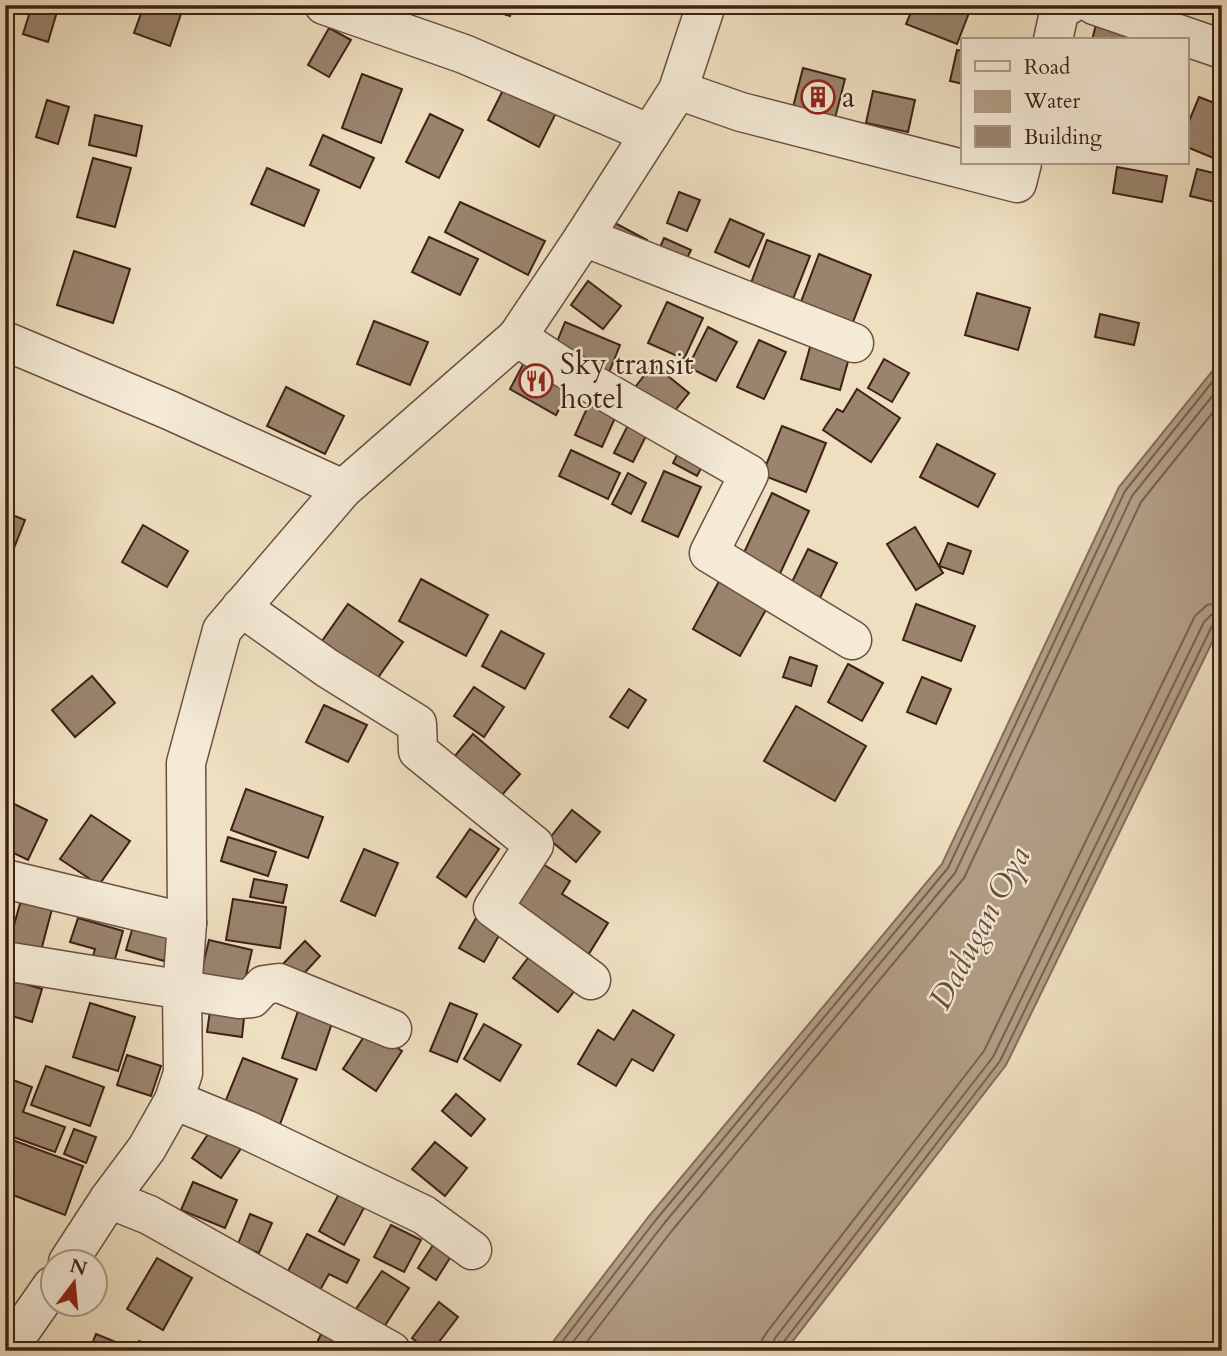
<svg xmlns="http://www.w3.org/2000/svg" width="1227" height="1356" viewBox="0 0 1227 1356" font-family="Cardo,serif">
<style>
.water{fill:#b29e86;stroke:#846c59;stroke-width:2}
.lines{fill:none;stroke-linecap:round;stroke-linejoin:round}
.shore{stroke:#78604e;stroke-width:2}
.building{fill:#9a846e;stroke:#3f2115;stroke-width:2}
.minor-casing{stroke:#6b5040;stroke-width:41}
.minor{stroke:#f4ead6;stroke-width:38}
.labels{text-anchor:middle;dominant-baseline:central;stroke-width:5;stroke-linejoin:round;paint-order:stroke}
.poi-label{font-size:30px;fill:#3f2115;stroke:#f4ead6;text-anchor:start}
.water-label{font-size:32px;font-style:italic;fill:#674d3d;stroke:#f4ead6}
</style>
<rect width="100%" height="100%" fill="#eedfc0"/>
<filter id="stains"><feTurbulence type="fractalNoise" baseFrequency=".00286" numOctaves="4"/><feColorMatrix values="0 0 0 0 .2 0 0 0 0 .09 0 0 0 0 .02 0 0 0 .5 -.17"/></filter>
<radialGradient id="worn" r=".72"><stop offset=".6" stop-color="#630" stop-opacity="0"/><stop offset="1" stop-color="#630" stop-opacity=".3"/></radialGradient>
<path class="water" d="M1222,359V622L1006,1065L785,1351H546L649,1216L942,864L1119,487Z"/>
<g class="lines">
<g class="shore">
<path d="M555,1351L655,1221L948,868L1125,491L1222,370"/>
<path d="M566,1351L662,1226L955,873L1132,496L1222,384"/>
<path d="M580,1351L670,1233L964,878L1141,502L1222,401"/>
<path d="M761,1351L762,1340L767,1332L984,1051L1195,616L1207,605L1222,602"/>
<path d="M771,1351L775,1338L993,1057L1204,622L1212,614L1222,612"/>
<path d="M780,1351L782,1344L1000,1061L1212,626L1216,622L1222,621"/>
</g>
</g>
<g class="building">
<path d="M5,5H14L8,21L5,20Z"/>
<path d="M32,5H59L48,42L23,34Z"/>
<path d="M144,5H184L170,46L134,33Z"/>
<path d="M473,5H514L510,16Z"/>
<path d="M914,5H972L957,44L906,24Z"/>
<path d="M1097,21L1155,40H1092Z"/>
<path d="M329,28L351,40L329,77L308,65Z"/>
<path d="M957,50L963,51V84L950,81Z"/>
<path d="M803,68L845,79L833,126L791,115Z"/>
<path d="M362,74L402,89L381,143L342,128Z"/>
<path d="M506,84L557,111L539,147L488,120Z"/>
<path d="M873,91L915,100L908,132L866,123Z"/>
<path d="M1199,97L1222,106V150L1218,160L1187,147V126Z"/>
<path d="M47,100L69,107L58,144L36,137Z"/>
<path d="M430,114L463,130L439,178L406,162Z"/>
<path d="M95,115L142,126L136,156L89,145Z"/>
<path d="M323,135L374,158L360,188L310,165Z"/>
<path d="M93,158L131,168L115,227L77,217Z"/>
<path d="M1117,167L1167,176L1162,202L1113,193Z"/>
<path d="M267,168L319,190L304,226L251,204Z"/>
<path d="M1197,169L1222,175L1219,203L1190,196Z"/>
<path d="M679,192L700,200L687,231L667,223Z"/>
<path d="M460,202L545,241L528,275L445,232Z"/>
<path d="M730,219L764,234L749,267L715,252Z"/>
<path d="M613,222L647,240L639,255L606,238Z"/>
<path d="M429,237L478,259L460,295L412,272Z"/>
<path d="M664,238L691,250L683,266L657,254Z"/>
<path d="M767,240L810,256L793,299L751,283Z"/>
<path d="M74,251L130,269L113,323L57,305Z"/>
<path d="M819,254L871,275L848,335L796,315Z"/>
<path d="M588,281L621,306L603,329L571,305Z"/>
<path d="M977,293L1030,308L1018,350L965,335Z"/>
<path d="M667,302L703,318L684,359L648,343Z"/>
<path d="M1100,314L1139,323L1134,345L1095,337Z"/>
<path d="M374,321L428,342L410,385L357,364Z"/>
<path d="M565,322L620,345L608,375L553,352Z"/>
<path d="M708,327L737,342L716,381L688,367Z"/>
<path d="M759,340L786,352L764,399L737,387Z"/>
<path d="M812,340L851,351L840,390L801,379Z"/>
<path d="M527,357L573,383L556,415L510,389Z"/>
<path d="M884,359L909,373L892,402L868,388Z"/>
<path d="M653,364L689,393L669,418L633,390Z"/>
<path d="M286,387L344,416L325,454L267,426Z"/>
<path d="M857,389L900,418L871,462L823,430L837,409L843,412Z"/>
<path d="M592,397L619,409L602,447L575,435Z"/>
<path d="M629,423L648,432L633,462L614,453Z"/>
<path d="M782,426L826,443L806,492L762,475Z"/>
<path d="M937,444L995,474L978,507L920,477Z"/>
<path d="M682,445L707,457L697,476L673,463Z"/>
<path d="M571,450L620,473L608,499L559,476Z"/>
<path d="M664,471L701,487L678,537L642,521Z"/>
<path d="M628,473L646,483L631,514L612,504Z"/>
<path d="M772,493L809,511L778,578L740,561Z"/>
<path d="M5,512L25,520L14,548L5,545Z"/>
<path d="M143,525L188,551L167,587L122,562Z"/>
<path d="M915,527L943,573L916,590L887,544Z"/>
<path d="M948,543L971,551L963,574L939,566Z"/>
<path d="M808,549L837,563L818,602L789,588Z"/>
<path d="M724,572L772,599L740,656L693,629Z"/>
<path d="M421,579L488,615L466,656L399,621Z"/>
<path d="M348,604L403,642L377,679L322,641Z"/>
<path d="M916,604L975,626L961,661L903,640Z"/>
<path d="M501,631L544,654L525,689L482,666Z"/>
<path d="M790,657L817,666L811,686L783,677Z"/>
<path d="M848,664L883,683L862,721L828,702Z"/>
<path d="M92,676L115,703L75,737L52,710Z"/>
<path d="M922,677L951,689L936,724L907,712Z"/>
<path d="M474,687L504,707L484,737L454,716Z"/>
<path d="M629,689L646,700L628,728L610,717Z"/>
<path d="M324,705L367,725L348,762L306,742Z"/>
<path d="M796,706L866,746L835,801L764,761Z"/>
<path d="M473,734L520,774L496,802L449,763Z"/>
<path d="M246,789L323,817L308,858L231,830Z"/>
<path d="M6,800L47,820L28,860L5,849Z"/>
<path d="M572,810L600,832L576,862L549,839Z"/>
<path d="M91,815L130,841L99,885L60,859Z"/>
<path d="M470,829L499,849L466,897L437,877Z"/>
<path d="M228,837L276,852L268,876L221,861Z"/>
<path d="M364,849L398,863L375,916L341,901Z"/>
<path d="M538,861L570,881L562,894L608,923L585,960L507,910Z"/>
<path d="M254,879L287,885L283,903L250,897Z"/>
<path d="M233,899L286,907L280,948L226,940Z"/>
<path d="M21,900L52,909L38,962L6,954Z"/>
<path d="M78,918L123,931L113,966L92,960L95,949L70,942Z"/>
<path d="M476,918L501,932L484,962L459,948Z"/>
<path d="M135,920L173,931L164,961L126,950Z"/>
<path d="M209,940L252,950L244,984L201,973Z"/>
<path d="M305,941L320,956L296,982L280,967Z"/>
<path d="M531,954L576,989L558,1012L513,978Z"/>
<path d="M5,978L42,989L32,1022L5,1014Z"/>
<path d="M90,1003L135,1017L118,1071L73,1057Z"/>
<path d="M450,1003L477,1014L457,1062L430,1051Z"/>
<path d="M211,1004L245,1008L242,1037L207,1032Z"/>
<path d="M633,1010L674,1035L653,1071L632,1059L616,1086L578,1064L598,1030L614,1040Z"/>
<path d="M298,1011L332,1023L316,1070L282,1058Z"/>
<path d="M484,1024L521,1045L500,1081L464,1059Z"/>
<path d="M369,1029L402,1051L376,1091L343,1069Z"/>
<path d="M127,1055L161,1066L151,1096L117,1085Z"/>
<path d="M243,1058L297,1079L279,1127L224,1105Z"/>
<path d="M46,1066L104,1087L90,1126L31,1105Z"/>
<path d="M5,1077L32,1087L23,1112L65,1127L55,1152L5,1134Z"/>
<path d="M456,1094L485,1119L471,1136L442,1111Z"/>
<path d="M213,1127L242,1147L221,1178L192,1158Z"/>
<path d="M74,1129L96,1137L86,1163L64,1154Z"/>
<path d="M7,1138L83,1166L65,1215L5,1192Z"/>
<path d="M435,1142L467,1168L445,1196L412,1169Z"/>
<path d="M193,1182L237,1200L225,1228L181,1210Z"/>
<path d="M340,1192L365,1206L344,1245L319,1231Z"/>
<path d="M250,1214L272,1223L259,1253L238,1244Z"/>
<path d="M391,1225L421,1240L404,1272L374,1257Z"/>
<path d="M307,1234L359,1260L347,1283L329,1274L319,1292L286,1275Z"/>
<path d="M435,1242L453,1253L436,1280L418,1268Z"/>
<path d="M157,1258L192,1278L163,1330L127,1309Z"/>
<path d="M382,1271L409,1288L384,1327L356,1309Z"/>
<path d="M439,1302L458,1317L432,1351H428L412,1338Z"/>
<path d="M322,1332L360,1351H313Z"/>
<path d="M96,1334L135,1350L139,1341L163,1351H89Z"/>
</g>
<g class="lines">
<defs>
<g id="minor">
<path d="M324,5L464,54L650,134"/>
<path d="M1094,5L1222,49"/>
<path d="M1053,40L1060,8L1069,5"/>
<path d="M678,90L741,112L1017,183L1022,163"/>
<path d="M584,237L854,343"/>
<path d="M517,337L566,369L749,474L709,553L852,640"/>
<path d="M5,341L169,410L343,489"/>
<path d="M241,607L327,668L417,724L418,751L534,845L493,908L591,980"/>
<path d="M5,879L187,923"/>
<path d="M5,961L239,999L252,998L264,985L279,983L392,1029"/>
<path d="M174,1100L247,1130L424,1215L472,1250"/>
<path d="M109,1199L149,1215L391,1351"/>
<path d="M68,1262L109,1199L147,1148L174,1100L183,1073L182,991L187,923L186,763L222,630L343,489L517,337L584,237L678,90L706,5"/>
<path d="M5,1343L22,1329L52,1286"/>
</g>
</defs>
<use href="#minor" class="minor-casing"/>
<use href="#minor" class="minor"/>
</g>
<defs>
<symbol id="building-ring" viewBox="-11 -11 22 22"><circle r="9.5" fill="#f4ead6" stroke="#8f2418" stroke-width="1.5"/><path d="M-4-6H4V6H1V3H-1V6H-4ZM-2.5-4.3h1.7v1.8h-1.7ZM.8-4.3h1.7v1.8H.8ZM-2.5-1h1.7V.8h-1.7ZM.8-1h1.7V.8H.8Z" fill="#8f2418"/></symbol>
<symbol id="restaurant-ring" viewBox="-11 -11 22 22"><circle r="9.5" fill="#f4ead6" stroke="#8f2418" stroke-width="1.5"/><path d="M-5-6h1v4h1v-4h1v4h1v-4h1v5L-1.5 .5V6h-2V.5L-5-1ZM5-6V6H3V1.5H1.5Q1.5-4 5-6Z" fill="#8f2418"/></symbol>
</defs>
<g fill-rule="evenodd">
<use href="#building-ring" x="799" y="78" width="38" height="38"/>
<use href="#restaurant-ring" x="517" y="362" width="38" height="38"/>
</g>
<g class="labels">
<g class="poi-label">
<text x="842" y="97">a</text>
<text x="560" y="364">Sky transit<tspan x="560" dy="34">hotel</tspan></text>
</g>
<g class="water-label">
<text transform="translate(980 928) rotate(-62)">Dadugan Oya</text>
</g>
</g>
<rect width="1227" height="1356" fill="none" stroke="#eedfc0" stroke-width="28"/>
<rect x="7" y="7" width="1213" height="1342" fill="none" stroke="#3f2115" stroke-width="3.5"/>
<rect x="14" y="14" width="1199" height="1328" fill="none" stroke="#3f2115" stroke-width="2"/>
<rect x="961" y="38" width="228" height="126" fill="#f4ead6" stroke="#ac9a89" stroke-width="2"/>
<rect x="975" y="61" width="35" height="10" fill="#f4ead6" stroke="#ac9a89" stroke-width="2"/>
<text x="1024" y="74" font-size="21" fill="#3f2115">Road</text>
<rect x="975" y="91" width="35" height="21" fill="#b29e86" stroke="#ac9a89" stroke-width="2"/>
<text x="1024" y="108" font-size="21" fill="#3f2115">Water</text>
<rect x="975" y="126" width="35" height="21" fill="#9a846e" stroke="#ac9a89" stroke-width="2"/>
<text x="1024" y="144" font-size="21" fill="#3f2115">Building</text>
<g transform="translate(74 1283) rotate(16)"><circle r="33" fill="#f4ead6" stroke="#ac9a89" stroke-width="2"/>
<path d="M0-5L12 26L0 18L-12 26Z" fill="#8f2418"/>
<text y="-10" font-size="19" font-weight="bold" text-anchor="middle" fill="#3f2115">N</text>
</g>
<rect width="100%" height="100%" filter="url(#stains)"/>
<rect width="100%" height="100%" fill="url(#worn)"/>
</svg>
